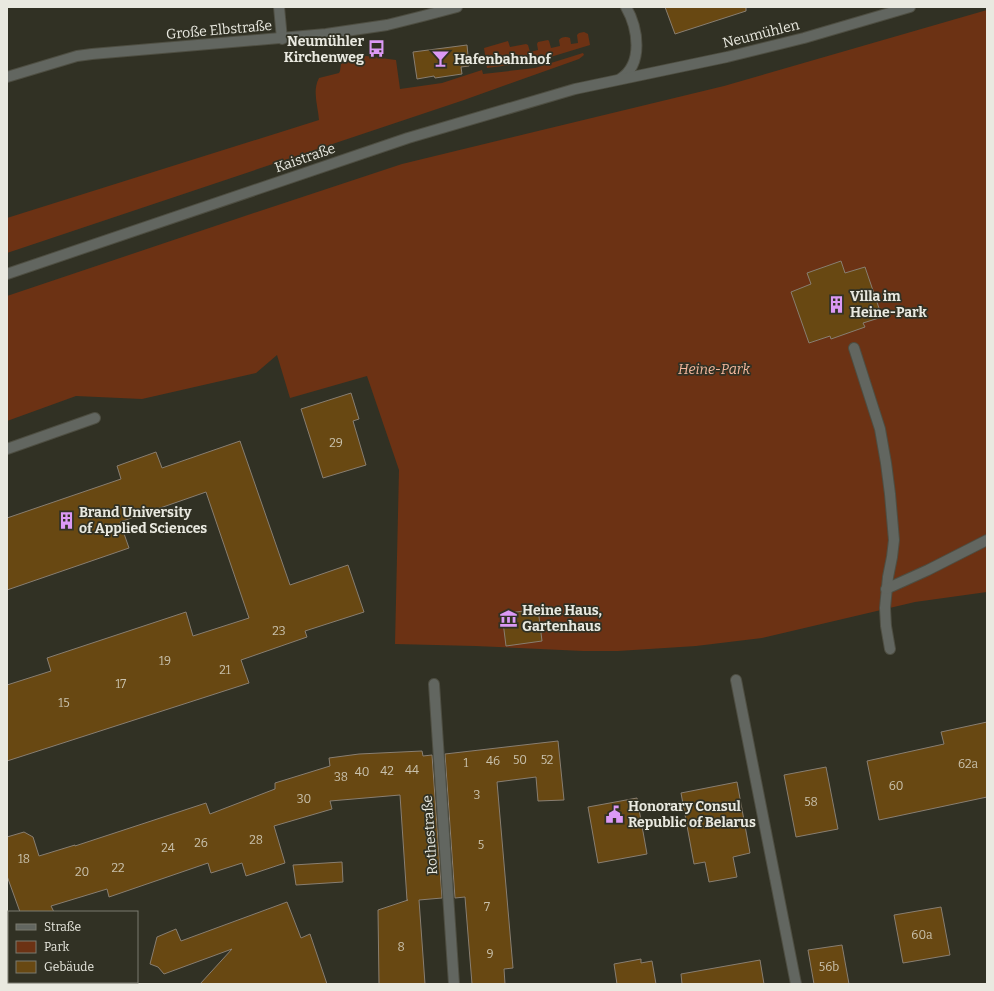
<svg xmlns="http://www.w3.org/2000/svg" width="994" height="991" viewBox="0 0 994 991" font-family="Bitter,serif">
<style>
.green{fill:#6c3214}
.building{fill:#684812;stroke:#887e71}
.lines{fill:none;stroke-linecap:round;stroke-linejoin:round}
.minor-casing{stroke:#4e4e42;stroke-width:12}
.minor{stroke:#626660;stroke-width:10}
.labels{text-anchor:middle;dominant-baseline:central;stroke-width:3.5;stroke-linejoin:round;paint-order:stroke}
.number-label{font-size:12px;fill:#c9c1ac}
.street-label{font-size:14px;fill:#e9e9e0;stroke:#313124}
.poi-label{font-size:14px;font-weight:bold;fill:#e9e9e0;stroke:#313124;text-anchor:start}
.park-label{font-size:14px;font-style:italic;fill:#f3b89d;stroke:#313124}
</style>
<rect width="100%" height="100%" fill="#313124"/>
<g class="green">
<path d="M987,10V592L915,602L762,638L696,646L618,651H583L475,646L395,644L399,470L367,376L290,398L277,355L256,373L142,399L76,396L7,421V296L236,219L402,164L724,86Z"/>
<path d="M584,32L588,34L590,45L534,62L487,68L484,48L508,41L510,47L526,44L528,45L530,52L538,50L537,44L538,42L548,40L549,41L551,48L560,46L559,40C561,37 566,36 570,38L571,44L578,43L577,35L579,33Z"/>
<path d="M583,53L584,55L579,59L464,100L7,253V218L319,120C318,106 312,91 319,78L339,73L340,71L341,64L345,60L366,56L396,60L400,89L442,83L482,70L483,74L535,68Z"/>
</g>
<g class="building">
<path d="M665,7H746V11L675,34Z"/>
<path d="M467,45L469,66L461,67L462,74L435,78L434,76L417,79L413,52Z"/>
<path d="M841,261L845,273L865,267L882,317L863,323L865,327L831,339L830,336L809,343L791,292L811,284L807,273Z"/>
<path d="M351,393L359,419L353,421L366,465L323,478L301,409Z"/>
<path d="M240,441L290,585L348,565L364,612L305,631L307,637L241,660L249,683L7,761V685L51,671L47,658L186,612L193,636L249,618L206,492L120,522L129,548L7,590V518L121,479L117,466L156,452L162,468Z"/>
<path d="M538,609L542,641L506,646L502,614Z"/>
<path d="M987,722V797L879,820L867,761L944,744L941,732Z"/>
<path d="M558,741L564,800L538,801L536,777L497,782L513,968L504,969L505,984H472L465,897L455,898L445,754Z"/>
<path d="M422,751L423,756L432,755L442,898L419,900L425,984H379L378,910L408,900H407L400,795L330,801L332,809L274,826L285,863L246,876L242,863L211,873L208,863L109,897L107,889L51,906L54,912H20L7,876V837L24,832L33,837L39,856L75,845V846L206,803L210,814L275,789V783L330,766L329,758L359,754Z"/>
<path d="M826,767L838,829L796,837L784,775Z"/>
<path d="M737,782L750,853L733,857L737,877L709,882L705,862L694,864L681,793Z"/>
<path d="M637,798L647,854L598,863L588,807Z"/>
<path d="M342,862L343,882L296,885L293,865Z"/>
<path d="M287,902L301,938L310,934L327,984H200L232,949L164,974L158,967L150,964L157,937L176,929L181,941Z"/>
<path d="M941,907L950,955L903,963L894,915Z"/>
<path d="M842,945L849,984H814L808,950Z"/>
<path d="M641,959V963L652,961L656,984H617L614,964Z"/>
<path d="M760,960L764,984H682L681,974Z"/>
</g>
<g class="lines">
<defs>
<g id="minor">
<path d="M279,7L282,39"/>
<path d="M7,77L77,56L92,54L326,34L387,25L423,16L457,7"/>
<path d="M620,79C644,64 638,28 626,7"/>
<path d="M7,274L408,138L575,89L727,57L804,38L910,7"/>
<path d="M854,348L880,429L886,463L890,494L894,540L892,557L888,577L885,608L886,626L890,649"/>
<path d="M7,449L95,418"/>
<path d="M886,589L928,570L987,540"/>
<path d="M736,680L796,984"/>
<path d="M434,684L454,984"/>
<path d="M7,968H9"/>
<path d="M102,982L113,984"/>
</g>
</defs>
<use href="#minor" class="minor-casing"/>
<use href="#minor" class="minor"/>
</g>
<defs>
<symbol id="bus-bare" viewBox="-9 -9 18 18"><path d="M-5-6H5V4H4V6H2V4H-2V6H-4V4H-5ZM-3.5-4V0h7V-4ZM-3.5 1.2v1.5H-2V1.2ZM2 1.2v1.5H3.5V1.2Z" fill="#db99f5" stroke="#313124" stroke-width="2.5" paint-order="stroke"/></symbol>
<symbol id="bar-bare" viewBox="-9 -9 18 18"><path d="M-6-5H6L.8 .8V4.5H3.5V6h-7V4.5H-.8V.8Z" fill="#db99f5" stroke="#313124" stroke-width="2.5" paint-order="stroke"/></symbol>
<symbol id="building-bare" viewBox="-9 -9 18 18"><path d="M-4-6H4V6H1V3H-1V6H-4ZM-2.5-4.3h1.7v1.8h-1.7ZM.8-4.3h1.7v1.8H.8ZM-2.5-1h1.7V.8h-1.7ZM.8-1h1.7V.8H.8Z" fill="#db99f5" stroke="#313124" stroke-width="2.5" paint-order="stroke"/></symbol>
<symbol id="museum-bare" viewBox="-9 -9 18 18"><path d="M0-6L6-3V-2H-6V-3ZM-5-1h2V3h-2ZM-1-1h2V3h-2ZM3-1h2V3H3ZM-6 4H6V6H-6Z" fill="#db99f5" stroke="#313124" stroke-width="2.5" paint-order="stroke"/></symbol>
<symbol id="civic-bare" viewBox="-9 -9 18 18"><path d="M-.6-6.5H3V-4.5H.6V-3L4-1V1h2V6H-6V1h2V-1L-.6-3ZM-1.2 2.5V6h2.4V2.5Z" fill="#db99f5" stroke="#313124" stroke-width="2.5" paint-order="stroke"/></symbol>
</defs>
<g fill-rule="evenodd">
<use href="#bus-bare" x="364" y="36" width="25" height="25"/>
<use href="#bar-bare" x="428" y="46" width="25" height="25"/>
<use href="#building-bare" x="824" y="292" width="25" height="25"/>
<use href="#building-bare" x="54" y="508" width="25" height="25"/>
<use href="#museum-bare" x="496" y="606" width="25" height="25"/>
<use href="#civic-bare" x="602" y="802" width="25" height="25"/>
</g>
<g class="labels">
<g class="number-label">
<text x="336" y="443">29</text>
<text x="279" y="631">23</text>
<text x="165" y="661">19</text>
<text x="225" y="670">21</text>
<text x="121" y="684">17</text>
<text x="64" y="703">15</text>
<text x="520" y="760">50</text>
<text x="547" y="760">52</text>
<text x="493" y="761">46</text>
<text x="466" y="763">1</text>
<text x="968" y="764">62a</text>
<text x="412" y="770">44</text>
<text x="387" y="771">42</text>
<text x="362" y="772">40</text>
<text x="341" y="777">38</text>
<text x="896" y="786">60</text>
<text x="477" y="795">3</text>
<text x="304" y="799">30</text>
<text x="811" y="802">58</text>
<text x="256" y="840">28</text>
<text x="201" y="843">26</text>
<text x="481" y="845">5</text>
<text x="168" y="848">24</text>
<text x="24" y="859">18</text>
<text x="118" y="868">22</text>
<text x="82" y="872">20</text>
<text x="487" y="907">7</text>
<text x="922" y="935">60a</text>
<text x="401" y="947">8</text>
<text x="490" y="954">9</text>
<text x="829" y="967">56b</text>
</g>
<g class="street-label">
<text transform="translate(219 30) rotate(-5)">Große Elbstraße</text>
<text transform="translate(761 34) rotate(-14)">Neumühlen</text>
<text transform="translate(305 158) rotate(-19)">Kaistraße</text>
<text transform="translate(430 835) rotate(-94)">Rothestraße</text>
</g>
<g class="poi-label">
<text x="364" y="41" text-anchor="end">Neumühler<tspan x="364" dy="16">Kirchenweg</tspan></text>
<text x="454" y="59">Hafenbahnhof</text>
<text x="850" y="296">Villa im<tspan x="850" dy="16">Heine-Park</tspan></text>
<text x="79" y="512">Brand University<tspan x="79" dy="16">of Applied Sciences</tspan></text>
<text x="522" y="610">Heine Haus,<tspan x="522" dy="16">Gartenhaus</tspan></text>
<text x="628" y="806">Honorary Consul<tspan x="628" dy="16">Republic of Belarus</tspan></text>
</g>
<g class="park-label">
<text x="714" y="369">Heine-Park</text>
</g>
</g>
<rect width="994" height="991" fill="none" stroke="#e9e9e0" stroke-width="16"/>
<rect x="8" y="911" width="130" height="72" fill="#313124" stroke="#7b7b6f"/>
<rect x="16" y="924" width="20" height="6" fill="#626660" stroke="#7b7b6f"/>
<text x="44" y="931" font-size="12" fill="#e9e9e0">Straße</text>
<rect x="16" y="941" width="20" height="12" fill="#6c3214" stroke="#7b7b6f"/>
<text x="44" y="951" font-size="12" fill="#e9e9e0">Park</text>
<rect x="16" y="961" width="20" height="12" fill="#684812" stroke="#7b7b6f"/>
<text x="44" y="971" font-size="12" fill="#e9e9e0">Gebäude</text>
</svg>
